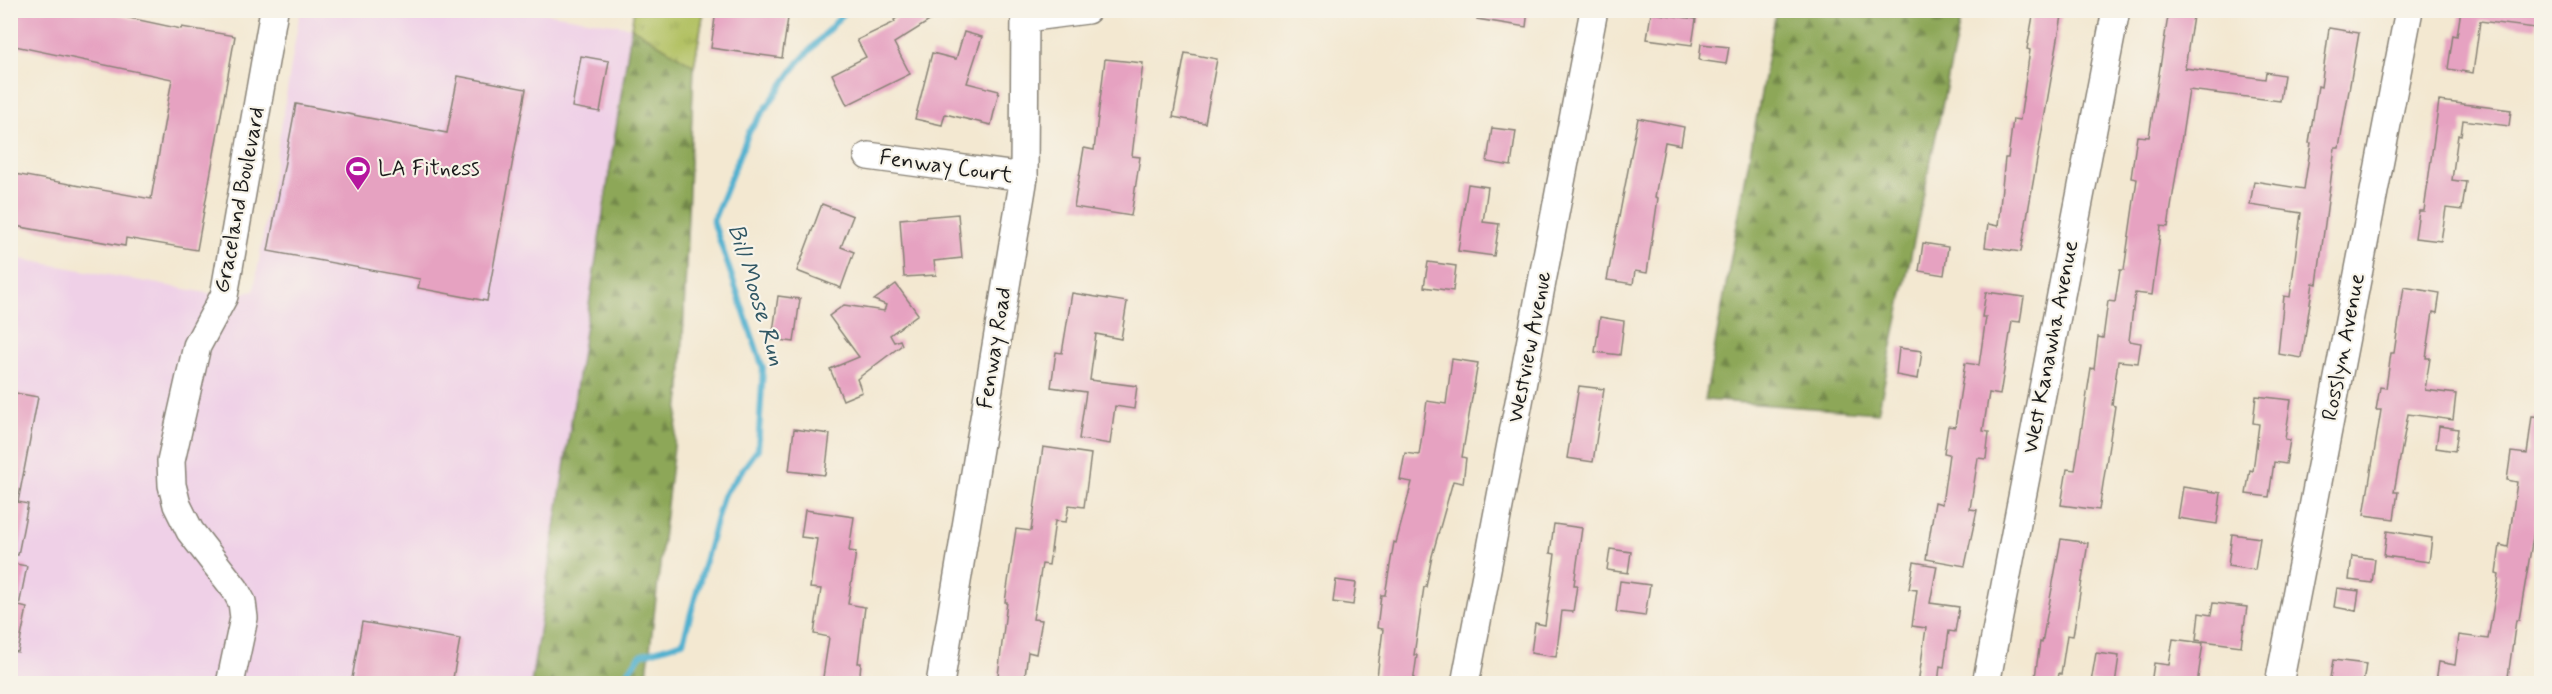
<svg xmlns="http://www.w3.org/2000/svg" width="2552" height="694" viewBox="0 0 2552 694" font-family="Mynerve,sans-serif">
<style>
.built{fill:#efd0e7}
.forest{fill:url(#forest-firs);stroke:#54623a;stroke-width:1.5}
.park{fill:url(#park-tufts);stroke:#676e40;stroke-width:1.5}
.lines{fill:none;stroke-linecap:round;stroke-linejoin:round}
.stream{stroke:#50b0cf;stroke-width:6}
.building{fill:#e6a2c1}
.minor-casing{stroke:#888276;stroke-width:30}
.minor{stroke:#fff;stroke-width:27}
.labels{text-anchor:middle;dominant-baseline:central;stroke-width:4.5;stroke-linejoin:round;paint-order:stroke}
.street-label{font-size:22px;fill:#1c1c1c;stroke:#f7f3e8}
.poi-label{font-size:22px;fill:#1c1c1c;stroke:#f7f3e8;text-anchor:start}
.water-label{font-size:24px;font-style:italic;fill:#315764;stroke:#f7f3e8}
</style>
<defs>
<pattern id="forest-firs" width="22" height="20" patternUnits="userSpaceOnUse" patternTransform="scale(1.5)"><rect width="22" height="20" fill="#8da759"/><path d="M5 1l3.5 6h-7zM16 11l3.5 6h-7z" fill="#728749"/></pattern>
<pattern id="park-tufts" width="24" height="20" patternUnits="userSpaceOnUse" patternTransform="scale(1.5)"><rect width="24" height="20" fill="#b2c163"/><path d="M3 7l-1-3M5 7V3M7 7l1-3M15 17l-1-3M17 17v-4M19 17l1-3" fill="none" stroke="#98a555"/></pattern>
</defs>
<rect width="100%" height="100%" fill="#f7f3e8"/>
<filter id="ink" filterUnits="userSpaceOnUse"><feTurbulence type="fractalNoise" baseFrequency=".0167" numOctaves="2"/><feDisplacementMap in="SourceGraphic" scale="12" xChannelSelector="R" yChannelSelector="G"/><feConvolveMatrix kernelMatrix="1 2 1 2 8 2 1 2 1" color-interpolation-filters="sRGB"/></filter>
<filter id="wash" filterUnits="userSpaceOnUse"><feTurbulence type="fractalNoise" baseFrequency=".008" numOctaves="4" result="noise"/><feDisplacementMap in="SourceGraphic" scale="24" xChannelSelector="R" yChannelSelector="G"/><feGaussianBlur stdDeviation="1.35" result="paint"/><feColorMatrix in="noise" values="0 0 0 0 0 0 0 0 0 0 0 0 0 0 0 0 0 1.4 0 .05"/><feComposite in="paint" operator="in"/></filter>
<g filter="url(#wash)">
<rect width="100%" height="100%" fill="#f3e8d1"/>
<path class="built" d="M300,11H532L631,27L531,683H11L10,257L224,296L254,291Z"/>
<g class="forest">
<path d="M634,11H704L694,66L681,387L646,683L531,684Z"/>
<path d="M1776,11H1962L1878,413L1705,400Z"/>
</g>
<path class="park" d="M634,11H704L694,66L631,27Z"/>
<g class="lines">
<path class="stream" d="M618,684L641,655L683,642L723,496L758,449L763,368L713,221L749,132L798,63L847,10"/>
</g>
<g id="blocks">
<g class="building">
<path d="M10,10H92L181,29L182,27L235,36L197,250L126,238L125,246L10,225V198L15,174L151,199L172,79L10,45Z"/>
<path d="M716,10H738L788,18L782,58L711,48Z"/>
<path d="M909,10H947L894,43L910,74L847,105L832,74L866,57L857,40L895,22L894,20Z"/>
<path d="M1478,10H1528L1526,27L1477,19Z"/>
<path d="M2034,10H2063L2021,252L1985,247L1988,224L1998,226L2005,158H2008L2013,119L2020,120L2030,50L2027,49Z"/>
<path d="M2169,10H2194L2185,68L2265,79L2266,72L2284,75L2280,101L2189,90L2168,227L2161,226L2152,295L2135,293L2129,341L2141,343L2138,363L2118,361L2112,405L2115,406L2099,510L2061,505L2067,469L2075,470L2091,368L2094,369L2098,337L2103,338L2108,301L2115,302L2120,270H2124L2137,179L2131,178L2137,136L2149,137Z"/>
<path d="M2461,10H2538L2535,28L2480,21L2473,73L2448,69L2453,35L2457,36Z"/>
<path d="M1651,13L1696,19L1692,45L1647,39Z"/>
<path d="M2329,28L2359,33L2339,148H2335L2317,284L2313,283L2302,358L2278,354L2284,296L2290,297L2301,213L2250,205L2254,181L2304,189L2311,143H2309L2318,86L2321,87Z"/>
<path d="M964,32L982,37L967,83L999,91L991,125L945,114L942,125L915,119L932,53L956,59Z"/>
<path d="M1701,44L1729,47L1726,64L1699,60Z"/>
<path d="M1185,53L1217,59L1205,123L1173,117Z"/>
<path d="M581,56L609,61L600,112L572,107Z"/>
<path d="M1105,59L1143,63L1132,156L1140,157L1131,216L1074,207L1084,148L1094,150Z"/>
<path d="M458,76L526,89L487,301L418,288L420,279L268,251L296,104L447,133Z"/>
<path d="M2439,101L2511,110L2509,126L2463,120L2461,136L2458,135L2452,180L2466,182L2462,210L2446,208L2441,241L2415,238L2419,211H2424Z"/>
<path d="M1638,118L1684,127L1681,145L1665,142L1655,197L1658,198L1647,273L1635,271L1633,284L1607,280Z"/>
<path d="M1492,128L1516,131L1511,166L1487,162Z"/>
<path d="M1468,184L1488,187L1483,222L1499,224L1494,256L1458,251Z"/>
<path d="M822,204L853,216L841,247L854,252L841,288L797,271Z"/>
<path d="M958,214L962,258L934,261L936,275L904,277L900,219Z"/>
<path d="M1923,243L1948,247L1944,275L1919,271Z"/>
<path d="M1428,262L1456,266L1453,291L1424,287Z"/>
<path d="M896,284L918,314L890,335L894,342L900,340L902,345L857,379L862,392L843,400L830,369L859,357L829,316L844,305L884,311L886,305L874,300Z"/>
<path d="M2404,287L2440,293L2437,313L2433,312L2426,358H2430L2425,390L2456,394L2453,420L2408,414L2394,492H2398L2394,519L2364,515L2381,410H2376L2380,387L2386,388L2391,353H2394Z"/>
<path d="M1986,292L2024,297L2020,322L2012,321L2000,395L1989,393L1983,431L1989,432L1986,459L1978,458L1970,509L1977,510L1965,566L1926,559L1935,502L1942,504L1949,454L1944,453L1948,426L1955,427L1965,363L1979,365L1986,317H1982Z"/>
<path d="M1072,293L1127,302L1121,339L1096,334L1090,380L1137,386L1134,409L1115,406L1110,444L1079,439L1086,392L1051,387L1056,352L1062,353Z"/>
<path d="M778,296L800,299L794,342L772,339Z"/>
<path d="M1600,317L1624,321L1620,355L1595,352Z"/>
<path d="M1899,348L1922,351L1918,379L1896,375Z"/>
<path d="M1452,359L1478,363L1462,457L1466,458L1463,483L1453,481L1432,556L1426,587H1424L1414,655H1417L1413,683L1377,677L1383,629L1377,628L1381,595H1385L1394,542L1396,543L1412,482L1400,480L1405,453L1419,455L1427,401L1446,404Z"/>
<path d="M1579,386L1604,389L1593,462L1567,458Z"/>
<path d="M10,392L38,397L18,502L13,501L28,504L18,555H10Z"/>
<path d="M2256,396L2291,400L2285,439L2290,440L2286,464L2274,462L2269,497L2246,494L2250,470L2253,471L2259,424L2253,423Z"/>
<path d="M2532,416L2541,417V490L2519,620H2516L2507,684L2436,681L2439,662L2455,665L2459,635L2488,639L2499,575L2496,574L2500,545L2508,547L2517,482L2507,480L2511,452L2527,454Z"/>
<path d="M2439,426L2458,429L2455,451L2436,448Z"/>
<path d="M794,429L830,434L825,475L789,471Z"/>
<path d="M1043,447L1091,454L1084,507L1069,505L1066,522L1055,521L1049,565L1042,564L1033,619L1042,620L1036,654L1028,652L1024,684H997L1007,602H1005L1016,529L1031,531Z"/>
<path d="M2183,487L2221,493L2217,524L2178,518Z"/>
<path d="M805,510L854,517L849,551L856,552L848,604L865,607L858,663H861L859,684H822L829,637L814,634L821,589L810,588L817,539L801,537Z"/>
<path d="M1554,524L1582,528L1574,585H1577L1573,612L1562,611L1556,657L1531,653L1535,623L1545,625L1555,554L1550,553Z"/>
<path d="M2387,531L2432,538L2429,562L2384,556Z"/>
<path d="M2232,534L2260,538L2255,570L2228,566Z"/>
<path d="M2061,539L2088,543L2073,636L2067,635L2061,674L2059,673L2057,684H2034L2040,642L2042,643Z"/>
<path d="M1610,549L1631,552L1628,573L1607,570Z"/>
<path d="M2352,556L2375,559L2372,583L2349,580Z"/>
<path d="M1914,562L1937,566L1930,603L1959,607L1955,632L1949,631L1944,667L1940,666L1938,684H1918L1926,628L1912,626L1917,590L1909,589Z"/>
<path d="M10,563L27,566L19,606L27,608L18,652L10,651Z"/>
<path d="M1336,580L1356,583L1353,605L1333,602Z"/>
<path d="M1620,581L1650,585L1645,616L1616,612Z"/>
<path d="M2337,588L2359,591L2356,611L2334,607Z"/>
<path d="M2213,603L2247,607L2241,646L2196,640L2199,613L2211,615Z"/>
<path d="M362,622L460,639L452,684H351Z"/>
<path d="M2173,639L2203,643L2197,684H2151L2154,663L2169,665Z"/>
<path d="M2096,653L2119,656L2115,684L2091,682Z"/>
<path d="M2333,660L2366,664L2363,684H2329Z"/>
</g>
</g>
</g>
<g filter="url(#ink)">
<use href="#blocks" fill-opacity="0" stroke="#888276" stroke-width="1.5"/>
<g class="lines">
<defs>
<g id="minor">
<path d="M1026,18L1087,10"/>
<path d="M868,156L1024,177"/>
<path d="M230,684L244,618L242,602L235,589L190,531L177,505L172,485L171,461L197,346L224,296L274,10"/>
<path d="M940,684L1024,177L1025,10"/>
<path d="M1465,684L1594,10"/>
<path d="M1986,684L2116,10"/>
<path d="M2279,684L2409,10"/>
</g>
</defs>
<use href="#minor" class="minor-casing"/>
<use href="#minor" class="minor"/>
</g>
</g>
<defs>
<symbol id="stadium-pin" viewBox="-11 -11 22 30"><path d="M0 17L-7.5 6A9.5 9.5 0 1 1 7.5 6Z" fill="#b5179e" stroke="#f7f3e8"/><path d="M0-5a6.5 5 0 1 0 0 10a6.5 5 0 1 0 0-10ZM-3.5-1.8h7v3.6h-7Z" fill="#fff"/></symbol>
</defs>
<g fill-rule="evenodd">
<use href="#stadium-pin" x="343" y="154" width="30" height="40"/>
</g>
<g class="labels">
<g class="street-label">
<text transform="translate(946 167) rotate(8)">Fenway Court</text>
<text transform="translate(240 200) rotate(-79)">Graceland Boulevard</text>
<text transform="translate(1530 347) rotate(-79)">Westview Avenue</text>
<text transform="translate(2051 347) rotate(-79)">West Kanawha Avenue</text>
<text transform="translate(2344 347) rotate(-79)">Rosslyn Avenue</text>
<text transform="translate(995 348) rotate(-81)">Fenway Road</text>
</g>
<g class="poi-label">
<text x="378" y="169">LA Fitness</text>
</g>
<g class="water-label">
<text transform="translate(756 295) rotate(73)">Bill Moose Run</text>
</g>
</g>
<rect width="2552" height="694" fill="none" stroke="#f7f3e8" stroke-width="36"/>
</svg>
